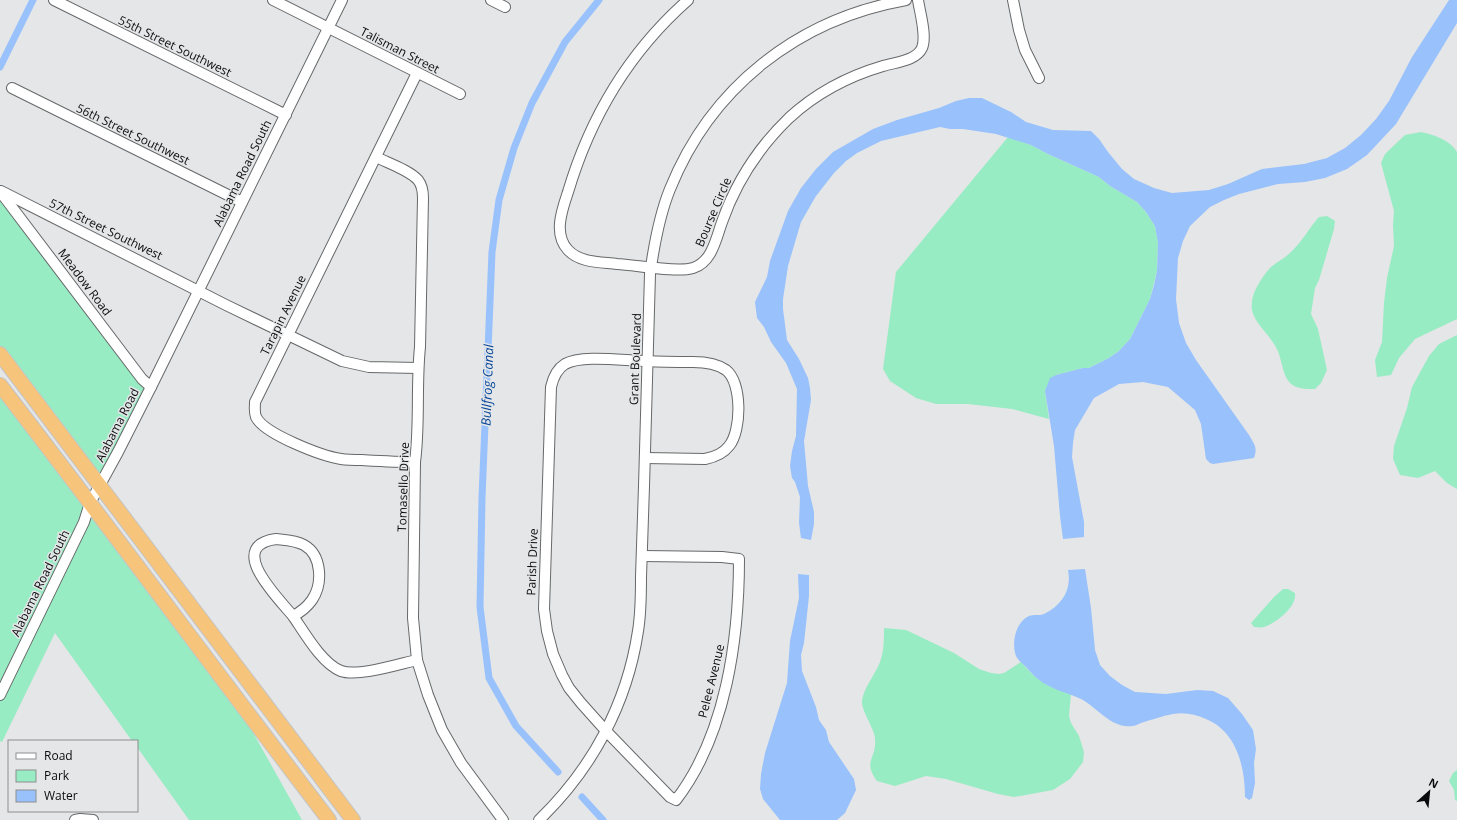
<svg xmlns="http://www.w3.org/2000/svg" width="1457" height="820" viewBox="0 0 1457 820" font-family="'Open Sans',sans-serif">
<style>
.green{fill:#98ecc3}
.water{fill:#99c1fc}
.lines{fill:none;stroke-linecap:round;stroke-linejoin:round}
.canal{stroke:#99c1fc;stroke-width:7}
.minor-casing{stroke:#666869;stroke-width:12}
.highway-casing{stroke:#c4c4c5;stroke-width:16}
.minor{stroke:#fff;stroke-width:10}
.highway{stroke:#f6c47a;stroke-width:14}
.labels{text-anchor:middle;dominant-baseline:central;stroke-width:3;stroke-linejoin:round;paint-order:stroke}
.street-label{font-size:12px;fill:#0b0b0c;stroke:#e4e6e8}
.water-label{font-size:13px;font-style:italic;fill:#064598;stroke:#e4e6e8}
</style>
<rect width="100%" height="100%" fill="#e4e6e8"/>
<g class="green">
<path d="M1421,132C1435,135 1450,140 1457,152V319L1415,339L1399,358L1391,375L1377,377L1375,360L1382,342L1384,303L1387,278L1394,246L1393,225L1394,211L1381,163L1385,154L1405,135Z"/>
<path d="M1008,137L1031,145L1048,154L1099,177L1110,186L1137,202L1146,212L1155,226L1158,243L1157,271L1150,299L1130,339L1119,351L1109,358L1089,368H1083L1056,375L1045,391L1049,419L1012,409L968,404H936L916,398L890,381L883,369L896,272Z"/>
<path d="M0,197L150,381L100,479L0,348Z"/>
<path d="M1327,216L1335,221L1334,229L1319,280L1315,288L1311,314L1318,329L1327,370L1321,383L1315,389C1284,390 1286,377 1279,354C1274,339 1260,329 1254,316C1246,300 1260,279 1271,267C1277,262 1285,258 1291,252C1302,242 1309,228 1319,217Z"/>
<path d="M1457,335V489L1447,483L1435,471L1418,478L1400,475L1393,459L1394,446L1407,408L1412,387L1429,356L1439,344Z"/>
<path d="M0,392L241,711L302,820H189L137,747V741H132L55,633L2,742L0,741Z"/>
<path d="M1283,589H1288L1295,593C1297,607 1276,623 1264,627C1260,628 1257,627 1254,627L1251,623L1274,597Z"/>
<path d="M884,628L906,630L954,653L979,669L991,673L999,674L1004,673L1021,662C1038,682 1046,685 1071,694L1069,716L1071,723L1079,736L1084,752L1083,762L1070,779L1053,790L1014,797L998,794L946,779L926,776L895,786L877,781C862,760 877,760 875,738C874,728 861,710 862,701C863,689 876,673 880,662C884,651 884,639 884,628Z"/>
<path d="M1457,770V801L1455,800L1454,790L1449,781L1453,773Z"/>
</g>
<g class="water">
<path d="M1449,0H1457V23L1396,124L1367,155L1347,169L1325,178L1305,182L1278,184L1239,194L1224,200L1210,207L1190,226L1183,241L1178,258L1176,299L1179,323L1186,343L1196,360L1249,435C1254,444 1258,447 1254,458L1213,464L1210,463L1206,459L1201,424L1195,410L1168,387L1143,382L1119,384L1094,398L1075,430L1073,443L1072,457L1084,522V537L1063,539L1060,516L1054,446L1045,391L1050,378L1056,375L1083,368H1089L1109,358L1119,351L1130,339L1150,299L1154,285L1157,271L1158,243L1155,226L1146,212L1137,202L1110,186L1099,177L1048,154L1031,145L996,134L963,129H950L940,127L881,141L857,153L846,161L834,173L816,196L801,222L788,266L783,299V309L787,340L799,359L808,378L810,388L811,400L804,441L808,486L814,512V524L811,540L801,538L799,523L800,497L795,482L792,478L790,466L792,451L796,436L797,389L786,363L771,342L764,327L757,318L755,302L767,277L770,261L788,211L801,188L816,169L833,152L873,129L897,120L939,108L956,101L969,98H982L1011,112L1026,122L1053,130L1091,131L1099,139L1108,152L1122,169L1134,179L1154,188L1172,193L1209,190L1228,184L1262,169L1304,164L1327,158L1345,148L1361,135L1376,119L1389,101L1412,57Z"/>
<path d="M1085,569L1091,608L1095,650L1100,665L1110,676L1122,685L1135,692L1166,694L1197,690L1213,691L1228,698L1242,714L1253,730L1256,749L1254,763L1255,783L1252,798L1249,800L1245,797C1245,767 1237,732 1206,719C1195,714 1184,712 1173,714C1162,716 1151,720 1141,723C1138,724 1135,726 1132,726C1113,729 1098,709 1083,700C1072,694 1060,692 1049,686C1040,682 1033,675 1026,667C1023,664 1018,660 1016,656C1011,642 1016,622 1029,616C1034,614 1039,616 1044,614C1062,605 1072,590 1068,570Z"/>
<path d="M798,574L809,575V596L804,643L801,655L802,671L816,707L819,720L826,730L829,742L854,779L856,790L845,813L837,820H780L763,799L760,789L761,774L765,753L787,683L790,641L799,598Z"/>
</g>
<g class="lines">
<g class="canal">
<path d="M0,67L33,0"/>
<path d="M558,772L516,726L489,678L480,607L482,498L492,252L499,200L514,148L532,103L565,42L599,0"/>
<path d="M582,797L603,820"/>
</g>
<defs>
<g id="minor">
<path d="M54,0L286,115"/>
<path d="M273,0L460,94"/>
<path d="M491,0L505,7"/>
<path d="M688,0C629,52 590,118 568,192C562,210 553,234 568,250C580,263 601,262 617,264C636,265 677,273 693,268C712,262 716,239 722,222C736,182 758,148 789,118C815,94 849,76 883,66C896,62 916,61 922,48C927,36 920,13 918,0"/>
<path d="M1013,0L1019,30L1025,50L1039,78"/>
<path d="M12,88L242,202"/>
<path d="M376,157C388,163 409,170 418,180C422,185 423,192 423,198L420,347C416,385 420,424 415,462L413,618L417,660L428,695L442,730L461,763L503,820"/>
<path d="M1,191L226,305L342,361L369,367L418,368"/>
<path d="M2,194L142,379L151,387"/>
<path d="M415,462C397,462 380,461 362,460C355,460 348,460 341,459C322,456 264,434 256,417C254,412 255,407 255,402L417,73"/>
<path d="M276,539C286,540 295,540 304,545C322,555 323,584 312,600C307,607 301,612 293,616C278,598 225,546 276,539Z"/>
<path d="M643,556L722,557L739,559C739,639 726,735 676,800L670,797L606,731L581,703L569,688L562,675L553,654L547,631L544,609L551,387C553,378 557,369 565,364C582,354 626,361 647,361C662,362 678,362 693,362C704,362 716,363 726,370C742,382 742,430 729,446C723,454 715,457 705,459L645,458"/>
<path d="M293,616C304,632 322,664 341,671C358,677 399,664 417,660"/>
<path d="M0,695L84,522L90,503L118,452L151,387L342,0"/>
<path d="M75,820L80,819L93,820"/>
<path d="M539,820C592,769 627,704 638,631C641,613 641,595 641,577C642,546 643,516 644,486C646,415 648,345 650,274C654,245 659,216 670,189C711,87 798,19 906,0"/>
</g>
<g id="highway">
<path d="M0,354L353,820"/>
<path d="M0,385C111,529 219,676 329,820"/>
</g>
</defs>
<use href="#minor" class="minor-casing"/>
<use href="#highway" class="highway-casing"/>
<use href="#minor" class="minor"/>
<use href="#highway" class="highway"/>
</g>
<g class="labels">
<g class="street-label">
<text transform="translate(175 46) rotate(26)">55th Street Southwest</text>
<text transform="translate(400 50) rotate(27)">Talisman Street</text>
<text transform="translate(133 134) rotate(26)">56th Street Southwest</text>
<text transform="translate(242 173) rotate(-64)">Alabama Road South</text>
<text transform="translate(713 212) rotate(-67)">Bourse Circle</text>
<text transform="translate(106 229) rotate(26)">57th Street Southwest</text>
<text transform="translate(85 282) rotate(53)">Meadow Road</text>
<text transform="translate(283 315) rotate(-64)">Tarapin Avenue</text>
<text transform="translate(635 359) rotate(-88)">Grant Boulevard</text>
<text transform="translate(117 425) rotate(-63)">Alabama Road</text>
<text transform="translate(403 487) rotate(-88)">Tomasello Drive</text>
<text transform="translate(532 562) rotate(-88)">Parish Drive</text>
<text transform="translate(40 583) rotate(-64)">Alabama Road South</text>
<text transform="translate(711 681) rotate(-76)">Pelee Avenue</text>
</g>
<g class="water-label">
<text transform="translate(487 385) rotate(-88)">Bullfrog Canal</text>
</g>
</g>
<rect x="8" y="740" width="130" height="72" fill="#e4e6e8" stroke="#8d8e90"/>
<rect x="16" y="753" width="20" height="6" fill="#ffffff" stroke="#8d8e90"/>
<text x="44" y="760" font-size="12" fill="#0b0b0c">Road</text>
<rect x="16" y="770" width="20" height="12" fill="#98ecc3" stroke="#8d8e90"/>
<text x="44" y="780" font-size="12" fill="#0b0b0c">Park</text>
<rect x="16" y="790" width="20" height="12" fill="#99c1fc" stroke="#8d8e90"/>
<text x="44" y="800" font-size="12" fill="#0b0b0c">Water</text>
<g transform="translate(1429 792) rotate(27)" stroke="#e4e6e8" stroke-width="3" paint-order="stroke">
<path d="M0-3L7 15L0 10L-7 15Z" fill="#0b0b0c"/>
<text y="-6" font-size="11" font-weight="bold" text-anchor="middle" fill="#0b0b0c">N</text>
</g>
</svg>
